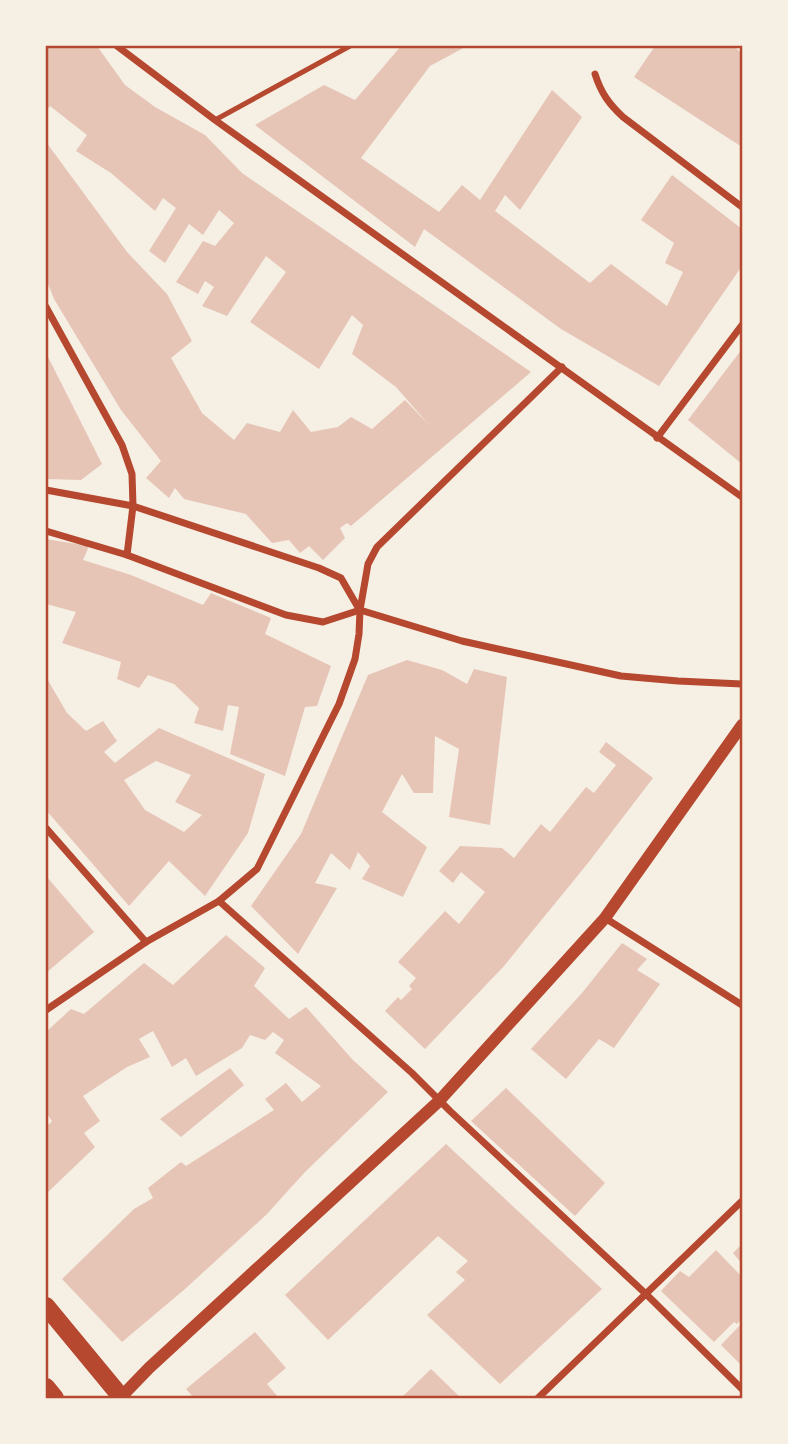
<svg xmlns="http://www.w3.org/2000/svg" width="788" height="1444" viewBox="0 0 788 1444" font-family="Inter,sans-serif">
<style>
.building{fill:#e6c5b7;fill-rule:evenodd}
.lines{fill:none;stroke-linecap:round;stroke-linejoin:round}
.service{stroke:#b5482f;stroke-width:5}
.minor{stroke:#b5482f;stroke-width:7}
.tertiary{stroke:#b5482f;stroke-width:12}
.primary{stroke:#b5482f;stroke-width:18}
.neatline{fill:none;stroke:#b5482f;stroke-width:2.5}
</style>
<rect width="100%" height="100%" fill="#f6efe4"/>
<g class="building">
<path d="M46,46H97L125,85L155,107L205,135L242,173L531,372L351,526L347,523L340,528L345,538L323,560L309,546L300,553L289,540L272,543L246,514L184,499L175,488L169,498L146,478L161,461L121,410L54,299L46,279V142L127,252L167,294L192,341L171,358L202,413L234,440L247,423L280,432L293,410L311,432L338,427L351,417L372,429L405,400L429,425L396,387L352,354L363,325L352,315L319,369L250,322L286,272L266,256L227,316L202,306L214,287L205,281L198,294L176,282L203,241L215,246L234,223L219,210L203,235L189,224L165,263L149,251L176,208L163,198L155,211L111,173L76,151L87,135L50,106L46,111Z"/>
<path d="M401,46H467L430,66L361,158L439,212L462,185L480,200L552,90L582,117L520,210L505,195L495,211L590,283L611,264L667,306L683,272L665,263L674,243L641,220L672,175L742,229V266L659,386L561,329L424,229L415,247L255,125L324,85L355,100Z"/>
<path d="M655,46H734L742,54V147L634,77Z"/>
<path d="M742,349V464L688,420Z"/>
<path d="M46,353L102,464L81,480L46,479Z"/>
<path d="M46,539L89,546L83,560L131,575L203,605L211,593L271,618L265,634L331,666L317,706L305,707L285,776L230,754L239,707L228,705L223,731L194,723L199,708L174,684L148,675L139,688L117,679L121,662L62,643L76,612L46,604Z"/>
<path d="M407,660L442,670L467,684L474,669L507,677L490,825L449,817L459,749L435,736L433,793H414L402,774L382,812L427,847L403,897L362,879L370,866L358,852L350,870L331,853L315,883L337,888L298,954L251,906L301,834L368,675Z"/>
<path d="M46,677L67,713L86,731L103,721L117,741L104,752L115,763L159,728L265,774L248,833L205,896L169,861L129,906L46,810ZM156,761L191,775L175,802L202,815L184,832L145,810L124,780Z"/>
<path d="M606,742L653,778L588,863L504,966L425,1049L385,1011L398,997L401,1000L412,989L409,986L416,978L398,962L445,911L459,924L485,892L461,872L453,883L439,871L460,846L502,848L514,858L541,824L550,832L586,787L594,793L616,765L599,752Z"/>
<path d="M46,876L94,932L46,973Z"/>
<path d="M226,935L265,968L254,986L289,1019L306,1007L352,1059L388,1092L305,1172L267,1214L185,1289L122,1342L62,1279L134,1209L153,1198L148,1188L181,1162L186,1166L274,1110L265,1099L286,1083L302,1102L321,1086L275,1053L284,1040L273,1032L265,1040L250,1035L242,1048L196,1076L186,1058L172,1067L153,1031L139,1039L150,1057L127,1067L83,1096L100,1121L84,1133L95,1147L46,1194V1127L52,1121L46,1113V1032L71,1009L84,1014L144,963L173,985Z"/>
<path d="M622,943L647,959L637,970L660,984L614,1048L599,1039L566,1079L531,1049L582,993Z"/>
<path d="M230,1068L244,1085L181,1137L160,1119Z"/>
<path d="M506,1088L605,1183L575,1216L471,1121Z"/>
<path d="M446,1144L602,1289L500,1384L427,1315L465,1280L456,1272L468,1261L438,1236L328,1340L285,1295Z"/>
<path d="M742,1244V1264L733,1253Z"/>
<path d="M716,1250L742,1277V1319L737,1324L734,1322L714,1342L661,1291L680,1271L689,1277Z"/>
<path d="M742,1323V1366L721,1345Z"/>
<path d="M255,1332L286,1368L267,1384L279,1398H194L186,1389Z"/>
<path d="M431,1369L461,1398H401Z"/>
</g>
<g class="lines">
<path class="service" d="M215,120L350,46"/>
<g class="minor">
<path d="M117,46L215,120L742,497"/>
<path d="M595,74C601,93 609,104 623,117L742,207"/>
<path d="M46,307L122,445L132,474L133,506L127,555"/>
<path d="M657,438L742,325"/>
<path d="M46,490L133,506L319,568L341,578L359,609"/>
<path d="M46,531L127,555L286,615L323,622L360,610L462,641L621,676L678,681L742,684"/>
<path d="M46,828L146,942"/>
<path d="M219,901L412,1073L450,1111L647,1295L742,1389"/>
<path d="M605,918L742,1005"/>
<path d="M46,1010L146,942L219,901L257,869L339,704L355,659L359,634L360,610L368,564L377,547L562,367"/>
<path d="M538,1398L742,1201"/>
</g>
<path class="tertiary" d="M121,1397L149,1368L439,1101L605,918L742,725"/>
<g class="primary">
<path d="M46,1306L122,1398"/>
<path d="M46,1387L55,1398"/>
</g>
</g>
<rect width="788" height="1444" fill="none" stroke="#f6efe4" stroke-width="94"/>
<rect x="47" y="47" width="694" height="1350" class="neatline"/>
</svg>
